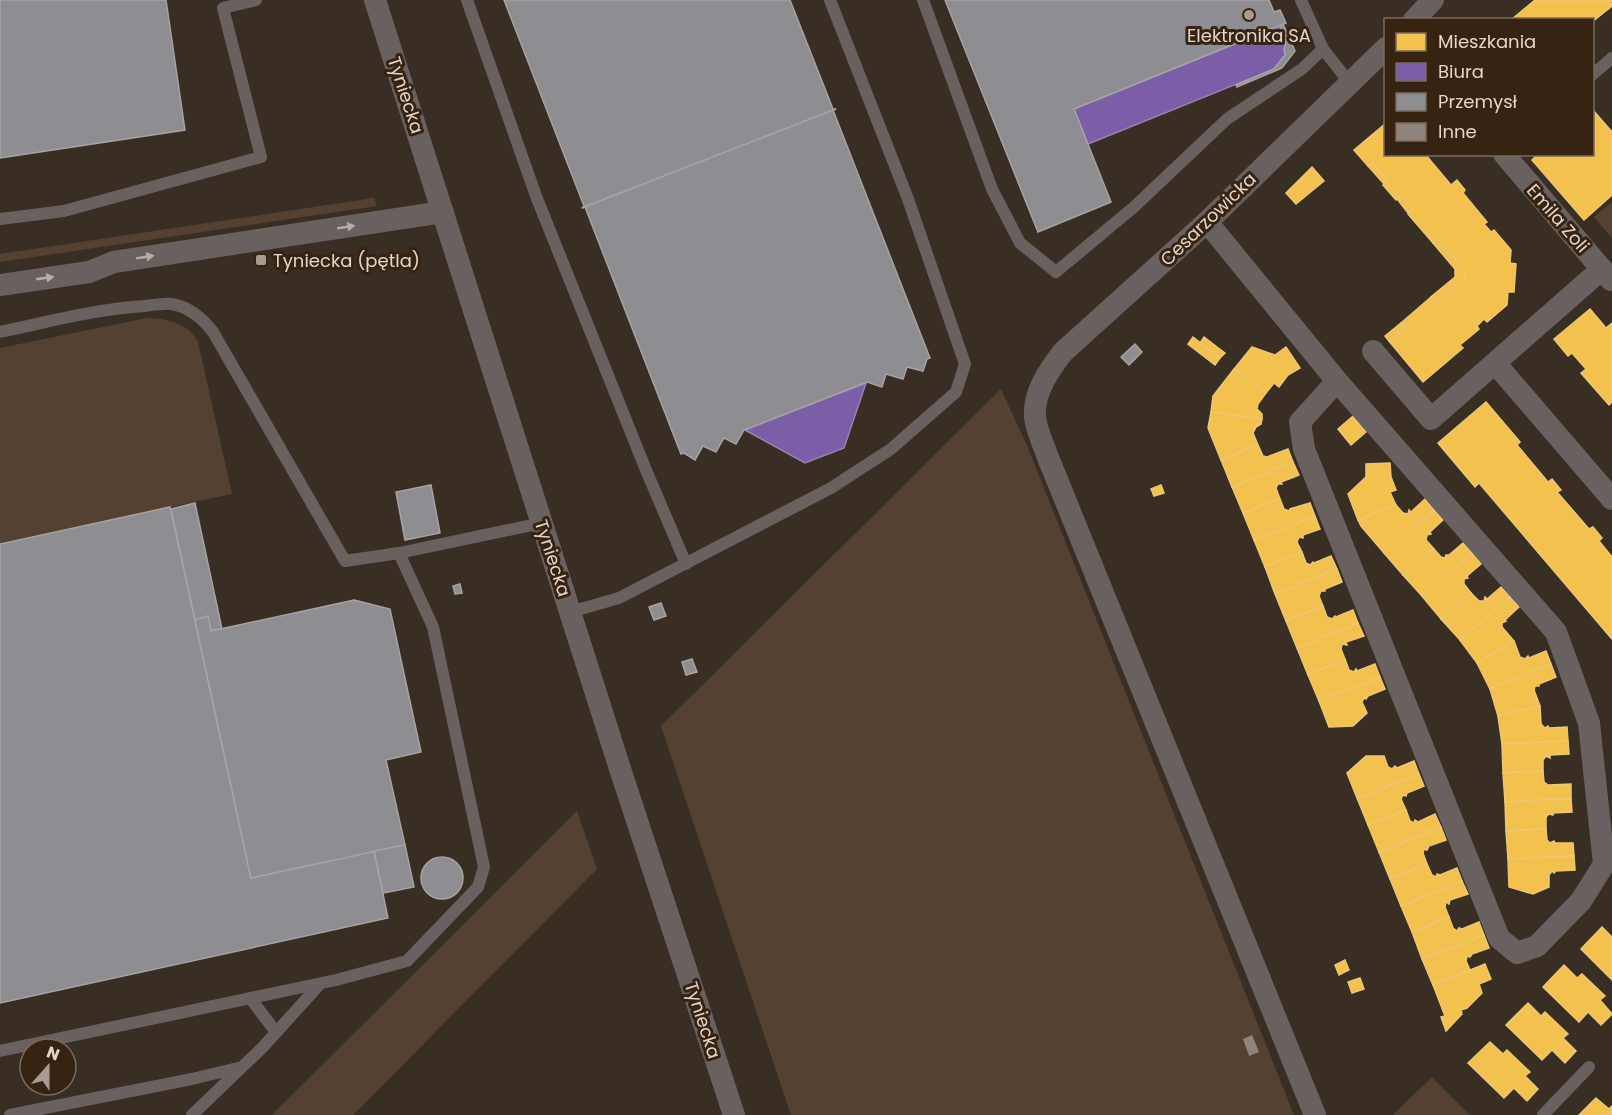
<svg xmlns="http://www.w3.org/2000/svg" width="1612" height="1115" viewBox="0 0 1612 1115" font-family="Poppins,sans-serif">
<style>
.green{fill:#554132}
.homes{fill:#f2c14e;stroke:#eec774;stroke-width:1.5}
.offices{fill:#7b5ea7;stroke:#9a82b2;stroke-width:1.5}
.industry{fill:#8d8d92;stroke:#a7a3a3;stroke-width:1.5}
.building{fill:#8e847c}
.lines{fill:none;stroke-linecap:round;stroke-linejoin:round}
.lane{stroke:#686160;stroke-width:12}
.street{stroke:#686160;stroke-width:22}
.oneway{fill:#b8aca6}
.poi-dot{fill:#a89b91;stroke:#372312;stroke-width:2}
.labels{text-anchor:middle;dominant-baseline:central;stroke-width:6;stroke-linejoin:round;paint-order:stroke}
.poi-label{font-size:18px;fill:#e3d5cb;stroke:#372312}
.street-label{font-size:18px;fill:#e3d5cb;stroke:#372312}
</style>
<rect width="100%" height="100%" fill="#392e24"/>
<g class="green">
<path d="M374,198L377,206L0,262V254Z"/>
<path d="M1612,202V238L1594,217Z"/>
<path d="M147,318C168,319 187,322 198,342L232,494L0,543V348Z"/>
<path d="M1001,389L1028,448L1294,1115H791L661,726Z"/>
<path d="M577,811L597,869L353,1115H272Z"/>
<path d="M1432,1077L1470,1115H1393Z"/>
</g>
<g class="homes">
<path d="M1535,0H1612V6L1592,22V20H1511Z"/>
<path d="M1592,109L1612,132V195L1584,220L1532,160L1538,154H1592Z"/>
<path d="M1386,123V154H1425L1451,185L1457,180L1465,190L1463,193L1487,222L1484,224L1491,232L1494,230L1511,250L1510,263L1516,264L1514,292H1508L1507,305L1487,322L1484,319L1477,326L1479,329L1460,345L1463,348L1423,382L1389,341L1406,328L1401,323L1431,297L1435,303L1465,277V271L1438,239L1433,243L1408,214L1413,209L1401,196L1396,200L1383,185L1388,181L1373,163L1368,166L1354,150Z"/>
<path d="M1373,163L1388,181L1384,184L1368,166Z"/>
<path d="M1312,167L1324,181L1296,204L1286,193Z"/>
<path d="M1401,196L1413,209L1408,213L1397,199Z"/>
<path d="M1438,239L1465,271V277L1435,303L1431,297L1455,277V269L1433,243Z"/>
<path d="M1590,309L1606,328L1612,323V402L1609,405L1581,373L1586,369L1572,353L1568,356L1554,339Z"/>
<path d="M1401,323L1406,328L1389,341L1385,336Z"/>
<path d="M1193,337L1220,358L1215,365L1188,344Z"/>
<path d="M1204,337L1225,353L1220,358L1200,343Z"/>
<path d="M1252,347L1275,355L1286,347L1300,368L1288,375L1279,387L1274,383L1266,393L1234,369Z"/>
<path d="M1234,369L1266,393L1258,404L1257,409L1262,414V419L1211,412L1213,396Z"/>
<path d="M1486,402L1520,442L1517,445L1548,482L1552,479L1561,490L1557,492L1589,529L1593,527L1602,538L1599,541L1612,557V639L1479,483L1475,487L1438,443Z"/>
<path d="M1211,412L1262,419L1261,424L1256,427L1253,433L1258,445L1221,460L1208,428Z"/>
<path d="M1353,416L1366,432L1351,445L1338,429Z"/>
<path d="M1258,445L1263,456L1267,457L1288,449L1293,462L1232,487L1221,460Z"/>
<path d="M1293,462L1299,475L1281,482L1282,484H1278L1276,488L1280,499L1243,513L1232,487Z"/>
<path d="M1390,463L1391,477L1396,490L1390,492L1396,505L1358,520L1348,494L1366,477V464Z"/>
<path d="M1161,485L1164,493L1154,496L1151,489Z"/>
<path d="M1280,499L1284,509L1289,511L1290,509L1310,503L1315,516L1254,540L1243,513Z"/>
<path d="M1425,499L1434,510L1384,553L1361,526L1358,520L1396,505L1403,513L1408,514L1409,510L1411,512Z"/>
<path d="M1434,510L1443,520L1430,532L1431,534L1427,535L1426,540L1434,549L1403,575L1384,553Z"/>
<path d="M1315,516L1320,529L1303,535V538L1299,537L1297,542L1302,552L1265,567L1254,540Z"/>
<path d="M1463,543L1472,553L1422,596L1403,575L1434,549L1441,557L1445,558L1446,555H1449Z"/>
<path d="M1302,552L1306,563L1310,565L1313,562L1314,563L1331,556L1337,569L1275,594L1265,567Z"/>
<path d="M1472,553L1481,564L1467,576L1468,578L1464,579V584L1471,593L1441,619L1422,596Z"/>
<path d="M1337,569L1342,582L1325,589V591H1321L1319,596L1323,606L1286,621L1275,594Z"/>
<path d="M1501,587L1510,597L1460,640L1441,619L1471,593L1479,601H1484L1485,597L1487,599Z"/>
<path d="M1510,597L1519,607L1505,620L1506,621L1502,623V627L1514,641L1477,663L1460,640Z"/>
<path d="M1323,606L1327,617L1332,619L1335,616L1336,617L1353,610L1358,623L1297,648L1286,621Z"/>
<path d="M1358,623L1364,636L1346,642L1347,645L1342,644L1341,649L1345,659L1308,675L1297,648Z"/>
<path d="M1514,641L1520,657L1525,659L1528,656L1529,658L1546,651L1551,664L1490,689L1477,663Z"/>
<path d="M1345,659L1349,670L1354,672L1356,669L1357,671L1375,664L1380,677L1319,701L1308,675Z"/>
<path d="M1551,664L1556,677L1539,684V686H1535L1534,690L1540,706L1498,716L1490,689Z"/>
<path d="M1380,677L1385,689L1368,696L1366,699L1364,698L1362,702L1367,713L1353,726L1329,727L1319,701Z"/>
<path d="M1540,706L1541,724L1545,728L1548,726L1549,728L1567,727L1568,741L1502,744L1498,716Z"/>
<path d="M1568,741L1569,754L1550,755V758L1546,756L1543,760V771L1503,773L1502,744Z"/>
<path d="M1366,756H1384L1388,767L1392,769L1395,766L1397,768L1414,761L1419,774L1357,798L1347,773Z"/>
<path d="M1543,771L1544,782L1548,785L1571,784V799L1505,802L1503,773Z"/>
<path d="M1419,774L1424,786L1407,793L1406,796L1403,795L1401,799L1406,810L1368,825L1357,798Z"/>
<path d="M1553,799H1571L1572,812L1553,813V815L1549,814L1546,817V829L1506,831L1505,802Z"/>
<path d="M1406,810L1410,821L1414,823L1415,820L1418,822L1435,814L1441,827L1379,852L1368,825Z"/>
<path d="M1441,827L1446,840L1429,846L1427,850L1424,849L1423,853L1427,864L1390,879L1379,852Z"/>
<path d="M1546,829L1547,840L1550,843L1554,841L1555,843H1573L1574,856L1508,859L1506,831Z"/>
<path d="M1574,856L1575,870L1556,871L1554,873L1552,871L1549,875V887L1533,894L1509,887L1508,859Z"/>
<path d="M1427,864L1432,875L1436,877L1437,874L1440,875L1457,868L1462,881L1401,906L1390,879Z"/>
<path d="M1462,881L1468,894L1450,900L1449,904L1446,902L1445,907L1449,917L1412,932L1401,906Z"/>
<path d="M1449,917L1453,928L1457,931L1459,928L1462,929L1479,922L1484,935L1422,959L1412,932Z"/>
<path d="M1602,927L1612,937V980L1581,949Z"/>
<path d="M1484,935L1489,948L1472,954L1470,957L1467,956L1466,961L1470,970L1433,985L1422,959Z"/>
<path d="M1345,960L1349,970L1339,975L1335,965Z"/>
<path d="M1485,964L1491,979L1479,984L1482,993L1467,1008L1461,1010L1462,1014L1446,1031L1441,1017L1445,1016L1433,985Z"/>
<path d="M1564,965L1577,978L1582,974L1605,996L1600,1000L1612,1014L1601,1025L1588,1012L1579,1022L1543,987Z"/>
<path d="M1360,978L1364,989L1352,993L1348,982Z"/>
<path d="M1528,1003L1541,1016L1545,1012L1568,1034L1563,1038L1576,1051L1565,1063L1552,1050L1542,1060L1506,1025Z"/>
<path d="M1490,1042L1503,1054L1507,1050L1530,1072L1525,1076L1538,1089L1527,1101L1514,1088L1504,1098L1468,1063Z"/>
<path d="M1596,1098L1609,1109L1612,1106V1115H1579Z"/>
</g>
<g class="offices">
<path d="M1280,26L1286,43L1284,49L1285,55L1274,69L1088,144L1074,109Z"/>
<path d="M866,383L844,448L805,463L745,430Z"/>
</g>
<g class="industry">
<path d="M0,0H166L185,130L0,158Z"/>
<path d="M504,0H790L833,109H836L582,208L584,206Z"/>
<path d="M945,0H1269L1274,12L1280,10L1286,23L1074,109L1111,202L1038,232Z"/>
<path d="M1283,24L1295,51L1282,68L1237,87L1236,85L1274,69L1285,55L1284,49L1286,43L1280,26Z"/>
<path d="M836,109L833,110L930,358L927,359L923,371L907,367L903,379L886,374L882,387L867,382L744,430L736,444L724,438L716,452L703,446L695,460L684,453L681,454L585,207L582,208Z"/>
<path d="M1135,344L1142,352L1129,365L1121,357Z"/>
<path d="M431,485L440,533L405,540L396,492Z"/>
<path d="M195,503L222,629L211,631L208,616L195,620L171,509Z"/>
<path d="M170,507L251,878L374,851L388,918L0,1003V544Z"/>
<path d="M460,584L462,593L455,594L453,586Z"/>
<path d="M354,600L390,609L421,752L386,760L405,845L251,878L195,620L208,616L211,631Z"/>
<path d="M661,603L666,616L654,620L649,607Z"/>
<path d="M692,659L697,672L686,675L682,662Z"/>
<path d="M405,845L414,887L383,893L374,851Z"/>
<circle cx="442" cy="878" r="21"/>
</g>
<path class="building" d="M1252,1035L1259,1052L1249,1056L1243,1039Z"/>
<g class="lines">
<g class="lane">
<path d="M467,0L536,196L646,470L686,564"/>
<path d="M923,0L992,189L1020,243L1056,272L1134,207L1227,119L1302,69L1323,49L1301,0"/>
<path d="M1323,49L1349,82"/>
<path d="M1592,75L1612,58"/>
<path d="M0,219L64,211L261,157L223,8L256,0"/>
<path d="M0,332C48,322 96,309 145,306C153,305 164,303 172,304C189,307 203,319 213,332L345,561L399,553L542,523"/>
<path d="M570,612L619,598L831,488L891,449L956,392L965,364L908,199L830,0"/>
<path d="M250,998L276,1032"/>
<path d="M0,1051L336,980L407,961L478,887L484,867L433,627L399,553"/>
<path d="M10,1115L192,1079L242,1067L262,1048L320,984"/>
<path d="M192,1115L241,1068"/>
<path d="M1543,1115L1589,1067"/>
</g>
<g class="street">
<path d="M375,0L622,775L734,1115"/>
<path d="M1414,20L1433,0"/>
<path d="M1504,154L1611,280"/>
<path d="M1207,222L1337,381L1300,422L1304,449L1499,938L1517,953L1537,946L1581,901L1604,864L1589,723L1556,632L1337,381"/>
<path d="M0,285L89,272L114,262L443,212"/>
<path d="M1373,351L1431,419L1602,269"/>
<path d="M1495,363L1612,499"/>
<path d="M1315,1115L1047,455C1043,443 1036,429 1035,417C1033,393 1049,370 1063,352L1207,222L1386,48"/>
</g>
</g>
<defs><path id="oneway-solid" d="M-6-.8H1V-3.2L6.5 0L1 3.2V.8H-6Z" transform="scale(1.5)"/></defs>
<g class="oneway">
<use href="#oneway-solid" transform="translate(346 227) rotate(-9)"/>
<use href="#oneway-solid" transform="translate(145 257) rotate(-9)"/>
<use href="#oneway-solid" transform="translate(45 278) rotate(-8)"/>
</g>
<g class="poi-dot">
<circle cx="1249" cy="15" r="6"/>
<rect x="255" y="254" width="12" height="12" rx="3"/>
</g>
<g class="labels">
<g class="poi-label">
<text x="1249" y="35">Elektronika SA</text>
<text x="273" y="260" text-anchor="start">Tyniecka (pętla)</text>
</g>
<g class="street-label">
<text transform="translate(406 95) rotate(72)">Tyniecka</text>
<text transform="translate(1558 218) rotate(49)">Emila Zoli</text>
<text transform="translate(1208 219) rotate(-44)">Cesarzowicka</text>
<text transform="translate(553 558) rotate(72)">Tyniecka</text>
<text transform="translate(703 1020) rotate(72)">Tyniecka</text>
</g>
</g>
<rect x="1384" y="18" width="210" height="138" fill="#372312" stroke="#7c6a5c" stroke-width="1.5"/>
<rect x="1396" y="33" width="30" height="18" fill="#f2c14e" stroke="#7c6a5c" stroke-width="1.5"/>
<text x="1438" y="48" font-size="18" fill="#e3d5cb">Mieszkania</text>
<rect x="1396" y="63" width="30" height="18" fill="#7b5ea7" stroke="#7c6a5c" stroke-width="1.5"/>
<text x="1438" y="78" font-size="18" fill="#e3d5cb">Biura</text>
<rect x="1396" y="93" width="30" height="18" fill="#8d8d92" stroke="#7c6a5c" stroke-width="1.5"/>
<text x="1438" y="108" font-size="18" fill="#e3d5cb">Przemysł</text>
<rect x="1396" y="123" width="30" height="18" fill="#8e847c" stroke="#7c6a5c" stroke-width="1.5"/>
<text x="1438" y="138" font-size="18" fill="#e3d5cb">Inne</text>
<g transform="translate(48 1067) rotate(21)"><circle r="28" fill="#372312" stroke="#7c6a5c" stroke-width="1.5"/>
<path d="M0-4.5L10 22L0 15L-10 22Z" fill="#a89b91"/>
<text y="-9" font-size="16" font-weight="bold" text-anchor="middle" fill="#e3d5cb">N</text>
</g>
</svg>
